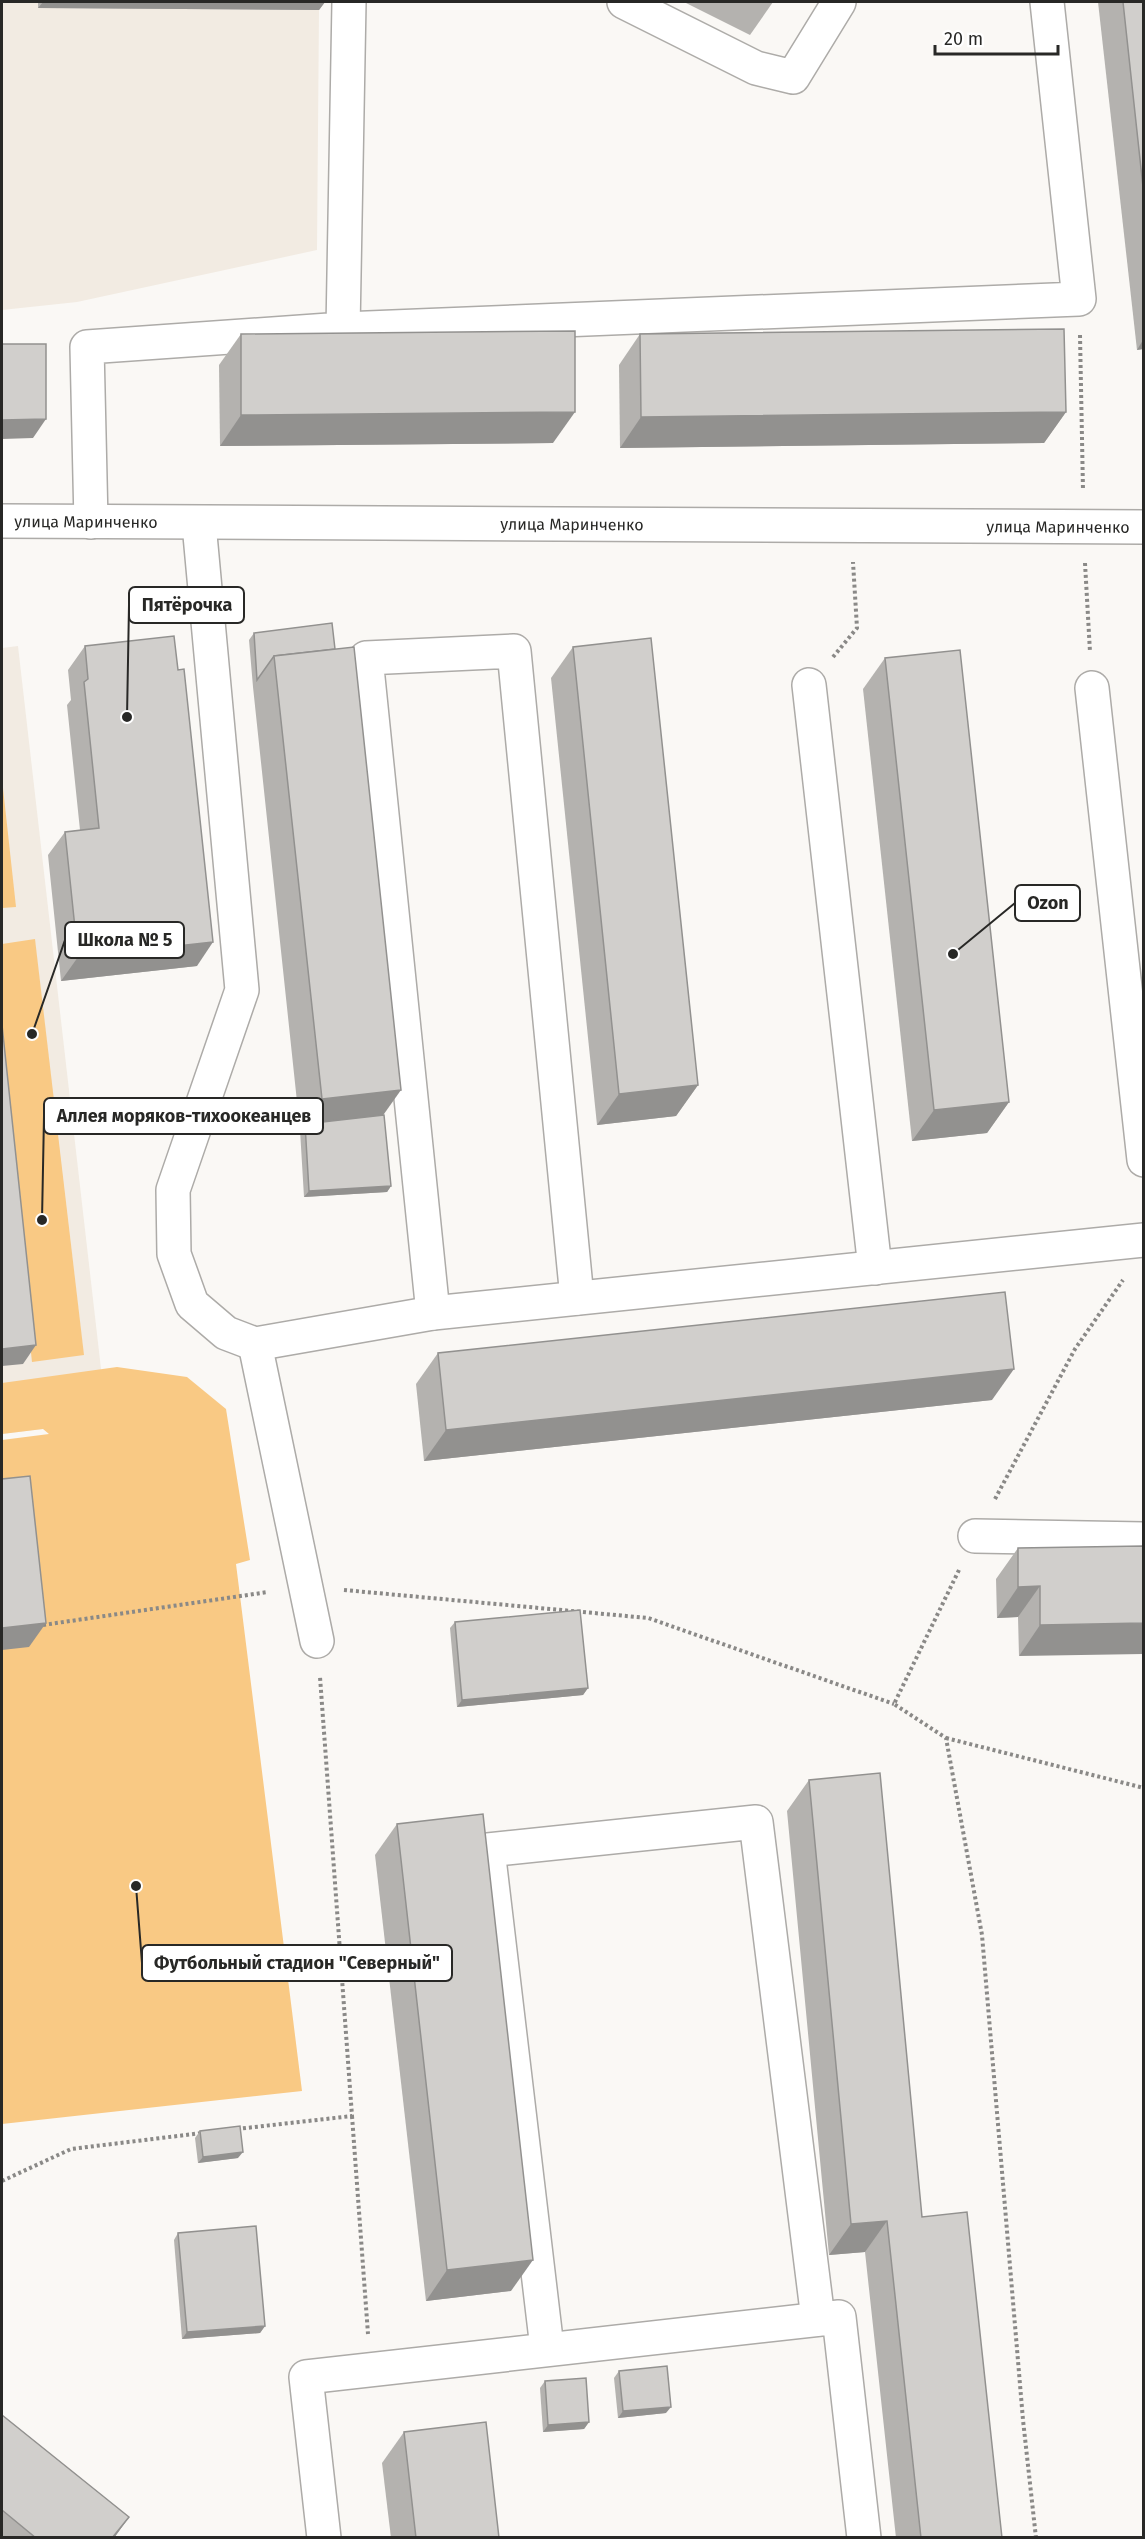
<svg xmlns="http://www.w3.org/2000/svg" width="1145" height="2539" viewBox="0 0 1145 2539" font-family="'Fira Sans',sans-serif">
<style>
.built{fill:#f2ebe2}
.green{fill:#f9c984}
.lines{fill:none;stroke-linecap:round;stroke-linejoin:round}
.minor-casing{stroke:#adaba8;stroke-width:36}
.path{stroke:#8a8987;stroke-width:4;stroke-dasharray:3 3;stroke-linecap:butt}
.minor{stroke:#fff;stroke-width:33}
.wall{fill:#b4b2af}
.shaded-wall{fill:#92918f}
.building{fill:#d1cfcc;stroke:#92918f;stroke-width:1.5}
.labels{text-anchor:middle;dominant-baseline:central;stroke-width:4.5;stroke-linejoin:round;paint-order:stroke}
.street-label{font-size:16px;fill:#282826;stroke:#fff}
.leader{fill:none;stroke:#282826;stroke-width:2}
.callout-dot{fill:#282826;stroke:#fff;stroke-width:2}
.callout{fill:#fff;stroke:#282826;stroke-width:2}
.callout-label{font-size:18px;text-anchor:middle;font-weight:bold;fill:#282826}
</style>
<rect width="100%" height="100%" fill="#faf8f5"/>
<g class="built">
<path d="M2,2H38V8L319,10L317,250L77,302L2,310Z"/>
<path d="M18,646L107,1421L2,1434V648Z"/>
</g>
<g class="green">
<path d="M2,779L16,907L2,908Z"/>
<path d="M35,939L84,1355L32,1362L2,1085V944Z"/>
<path d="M117,1367L187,1377L226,1409L250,1560L236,1564L302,2091L2,2124V1440L49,1434L43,1429L2,1434V1383Z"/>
</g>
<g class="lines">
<defs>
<g id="minor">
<path d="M624,2L756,68L793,77L839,2"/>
<path d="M343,329L1079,299L1047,2"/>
<path id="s1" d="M2,521L1144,527"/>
<path d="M91,522L87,347L343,329L349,2"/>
<path d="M199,524L242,990L173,1190L174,1254L192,1304L226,1333L255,1344L433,1313L1144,1240"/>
<path d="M809,685L875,1268"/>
<path d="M1092,688L1144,1160"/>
<path d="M433,1313L366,658L514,651L577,1298"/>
<path d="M255,1344L317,1641"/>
<path d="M975,1536L1144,1539"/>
<path d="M547,2348L488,1850L756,1822L818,2319"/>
<path d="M324,2538L306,2377L839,2317L864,2538"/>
</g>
</defs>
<use href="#minor" class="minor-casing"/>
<g class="path">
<path d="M1080,335L1083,490"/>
<path d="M1085,563L1090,652"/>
<path d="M833,657L857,628L853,562"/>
<path d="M995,1499L1075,1349L1123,1280"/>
<path d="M959,1570L894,1704L946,1738L982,1935L1023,2420L1036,2538"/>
<path d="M344,1590L648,1618L894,1704"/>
<path d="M43,1625L268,1592"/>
<path d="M946,1738L1144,1788"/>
<path d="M352,2116L368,2334"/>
<path d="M237,2129L352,2116L320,1677"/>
<path d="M2,2181L71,2149L202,2133"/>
</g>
<use href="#minor" class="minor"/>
</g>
<g class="wall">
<path d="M38,2H325L319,10L38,8Z"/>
<path d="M684,2H773L750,35Z"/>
<path d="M1098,2H1143V349L1137,350Z"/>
<path d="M241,334L553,443L220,446L219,365Z"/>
<path d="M640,334L1066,412L1044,443L620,448L619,365Z"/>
<path d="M332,623L391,1186L387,1192L304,1197L300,1130L253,687L249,640L254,633Z"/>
<path d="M85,646L197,966L61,981L48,855L65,832L80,830L67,705L71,700L68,670Z"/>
<path d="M573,647L698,1085L676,1116L597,1125L551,678Z"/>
<path d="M885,658L1009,1102L987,1133L912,1141L863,689Z"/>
<path d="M438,1353L992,1400L424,1461L416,1384Z"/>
<path d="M1143,1546L1019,1656L1018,1617L997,1618L996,1579L1018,1548Z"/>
<path d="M455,1622L588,1688L583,1695L457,1707L450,1628Z"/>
<path d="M809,1780L922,2217L1002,2538H896L865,2252L829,2255L787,1811Z"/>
<path d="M397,1824L511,2291L426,2301L375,1855Z"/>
<path d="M200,2131L238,2158L198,2163L195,2138Z"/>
<path d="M178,2233L265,2326L260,2333L182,2339L174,2240Z"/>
<path d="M619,2371L666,2413L618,2418L614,2378Z"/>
<path d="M545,2381L589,2422L584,2429L543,2432L540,2388Z"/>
<path d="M2,2415L129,2517L114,2538H2Z"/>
<path d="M404,2432L499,2538H391L382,2463Z"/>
</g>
<g class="shaded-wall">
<path d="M43,2H325L319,10L38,8Z"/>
<path d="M1143,340V349L1137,350Z"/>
<path d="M575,412L553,443L220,446L241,415Z"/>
<path d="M1066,412L1044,443L620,448L641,417Z"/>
<path d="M46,419L33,438L2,439V420Z"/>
<path d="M213,942L197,966L61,981L78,957Z"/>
<path d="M698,1085L676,1116L597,1125L619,1094Z"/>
<path d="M401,1090L379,1121L305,1124L322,1099Z"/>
<path d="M1009,1102L987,1133L912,1141L934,1110Z"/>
<path d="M391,1186L387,1192L304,1197L309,1191Z"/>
<path d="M36,1345L23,1364L2,1366V1349Z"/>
<path d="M1014,1369L992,1400L424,1461L446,1430Z"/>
<path d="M1040,1586L1018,1617L997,1618L1018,1587Z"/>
<path d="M46,1623L29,1647L2,1650V1628Z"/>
<path d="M1143,1623V1654L1019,1656L1040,1625Z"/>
<path d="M588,1688L583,1695L457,1707L462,1700Z"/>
<path d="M243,2152L238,2158L198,2163L203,2157Z"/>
<path d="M887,2221L865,2252L829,2255L851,2224Z"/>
<path d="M533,2260L511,2291L426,2301L447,2270Z"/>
<path d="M265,2326L260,2333L182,2339L187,2332Z"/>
<path d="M671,2407L666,2413L618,2418L623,2411Z"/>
<path d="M589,2422L584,2429L543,2432L548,2425Z"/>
<path d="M129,2517L114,2538H112Z"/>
</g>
<g class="building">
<path d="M1123,2H1143V187Z"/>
<path d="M1064,329L1066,412L641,417L640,334Z"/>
<path d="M575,331V412L241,415V334Z"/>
<path d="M2,344H46V419L2,420Z"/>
<path d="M332,623L335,649L274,656L257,680L254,633Z"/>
<path d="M174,636L178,670L184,669L213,942L78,957L65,832L99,828L84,682L88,679L85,646Z"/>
<path d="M651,638L698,1085L619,1094L573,647Z"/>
<path d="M354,647L401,1090L322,1099L274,656Z"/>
<path d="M960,650L1009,1102L934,1110L885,658Z"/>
<path d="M2,1025L36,1345L2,1349Z"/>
<path d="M384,1115L391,1186L309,1191L305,1124Z"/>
<path d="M1005,1292L1014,1369L446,1430L438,1353Z"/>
<path d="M30,1476L46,1623L2,1628V1479Z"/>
<path d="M1143,1546V1623L1040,1625V1586L1018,1587V1548Z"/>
<path d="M580,1610L588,1688L462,1700L455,1622Z"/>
<path d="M880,1773L922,2217L967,2212L1002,2538H921L887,2221L851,2224L809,1780Z"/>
<path d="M483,1814L533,2260L447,2270L397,1824Z"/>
<path d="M240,2126L243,2152L203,2157L200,2131Z"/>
<path d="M256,2226L265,2326L187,2332L178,2233Z"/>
<path d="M667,2366L671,2407L623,2411L619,2371Z"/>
<path d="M586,2378L589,2422L548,2425L545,2381Z"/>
<path d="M2,2415L129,2517L112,2538H36L2,2510Z"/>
<path d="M486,2422L499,2538H416L404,2432Z"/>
</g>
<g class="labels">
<g class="street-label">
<text stroke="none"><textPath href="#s1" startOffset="84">улица Маринченко</textPath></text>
<text stroke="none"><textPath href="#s1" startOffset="570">улица Маринченко</textPath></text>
<text stroke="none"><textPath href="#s1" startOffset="1056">улица Маринченко</textPath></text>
</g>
</g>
<path class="leader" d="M127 717L129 605M953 954L1015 903M32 1034L65 940M42 1220L44 1116M136 1886L142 1963"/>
<g class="callout-dot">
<circle cx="127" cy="717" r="6"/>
<circle cx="953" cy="954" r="6"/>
<circle cx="32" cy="1034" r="6"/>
<circle cx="42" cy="1220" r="6"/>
<circle cx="136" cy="1886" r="6"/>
</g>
<g class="callout">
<rect x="129" y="587" width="115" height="36" rx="6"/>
<rect x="1015" y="885" width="65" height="36" rx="6"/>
<rect x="65" y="922" width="119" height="36" rx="6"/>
<rect x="44" y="1098" width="279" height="36" rx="6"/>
<rect x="142" y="1945" width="310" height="36" rx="6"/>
</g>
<g class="callout-label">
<text x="187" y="611">Пятёрочка</text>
<text x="1048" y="909">Ozon</text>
<text x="125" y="946">Школа № 5</text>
<text x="184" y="1122">Аллея моряков-тихоокеанцев</text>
<text x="297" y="1969">Футбольный стадион "Северный"</text>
</g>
<rect width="1145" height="2539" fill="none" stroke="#282826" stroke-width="6"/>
<path d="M935 45v9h123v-9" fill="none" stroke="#282826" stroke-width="3"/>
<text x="944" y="45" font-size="18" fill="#282826" stroke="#ffffff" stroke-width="4.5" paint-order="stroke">20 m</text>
</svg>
